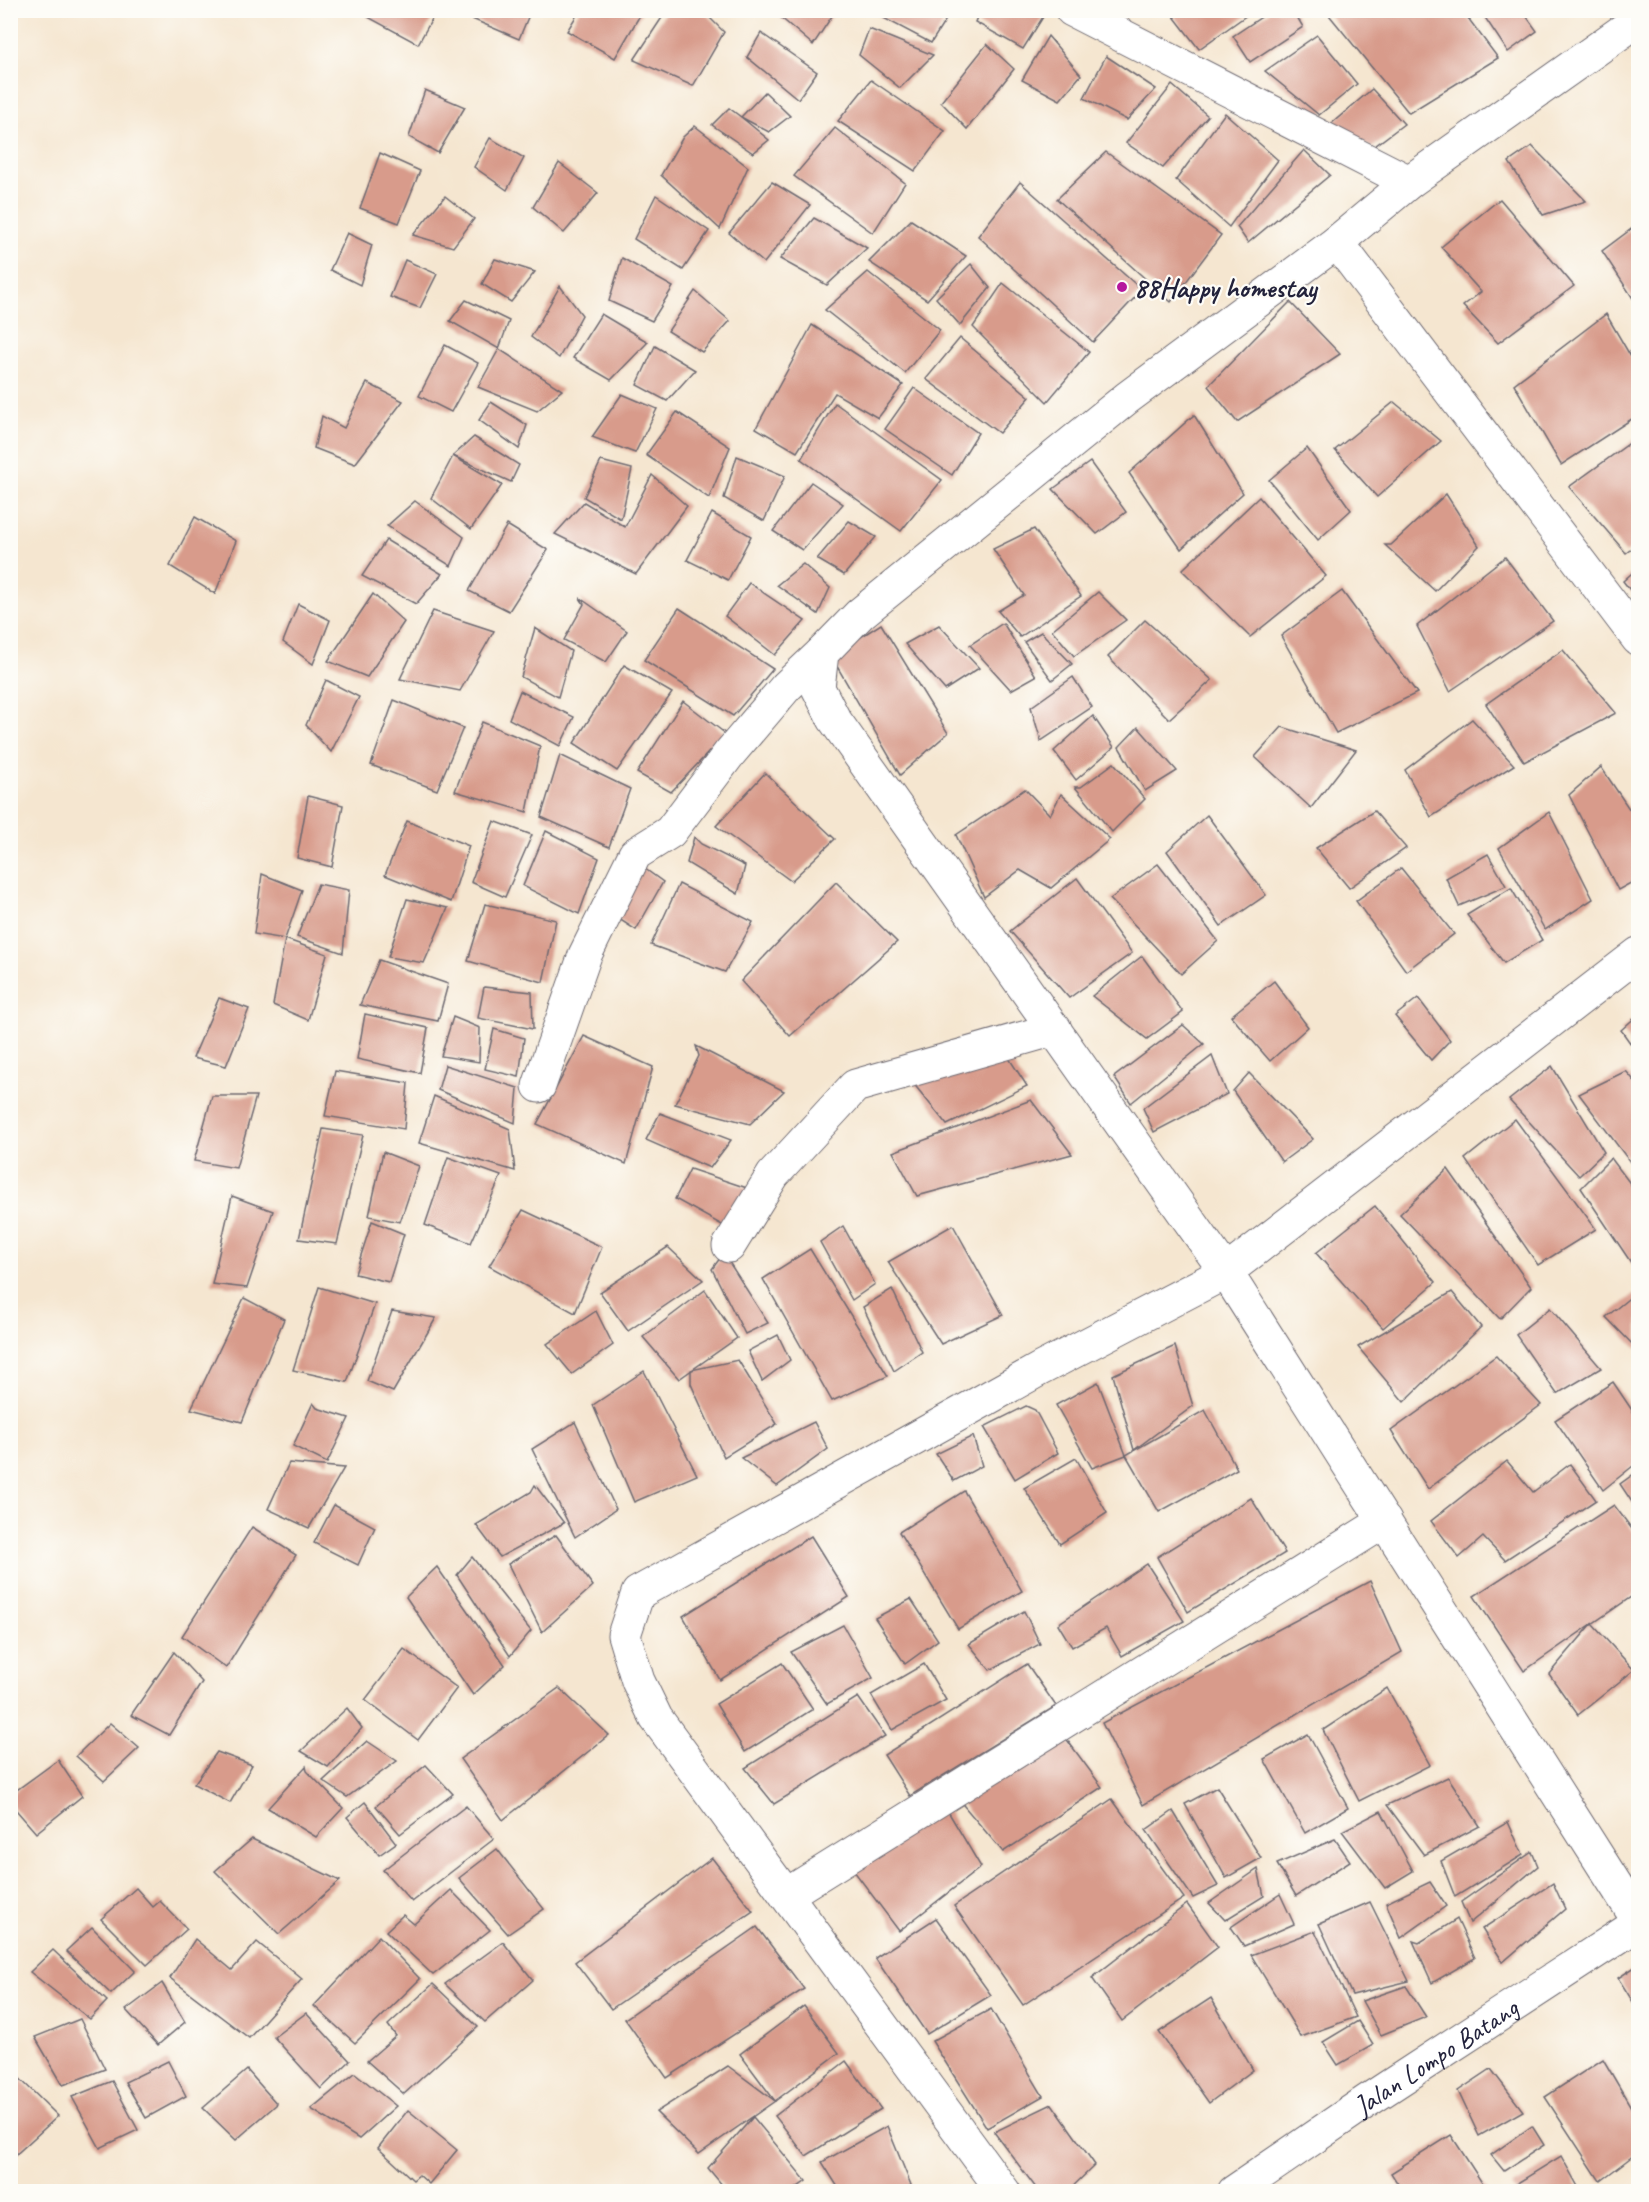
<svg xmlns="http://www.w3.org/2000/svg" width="1649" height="2202" viewBox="0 0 1649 2202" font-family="Caveat,sans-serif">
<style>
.building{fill:#d89b8b}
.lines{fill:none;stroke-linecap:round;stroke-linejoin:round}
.street-casing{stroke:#6c676f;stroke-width:35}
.street{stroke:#fff;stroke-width:33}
.poi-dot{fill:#b5179e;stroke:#fdfcf7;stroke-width:2}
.labels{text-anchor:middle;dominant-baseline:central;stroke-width:4.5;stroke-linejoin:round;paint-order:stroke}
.poi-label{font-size:28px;font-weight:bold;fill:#22223b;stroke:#fdfcf7;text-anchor:start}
.street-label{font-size:28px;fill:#22223b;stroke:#fdfcf7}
</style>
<rect width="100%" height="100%" fill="#fdfcf7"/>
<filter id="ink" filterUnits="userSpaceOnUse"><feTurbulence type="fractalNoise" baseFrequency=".0167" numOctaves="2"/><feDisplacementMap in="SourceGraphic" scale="12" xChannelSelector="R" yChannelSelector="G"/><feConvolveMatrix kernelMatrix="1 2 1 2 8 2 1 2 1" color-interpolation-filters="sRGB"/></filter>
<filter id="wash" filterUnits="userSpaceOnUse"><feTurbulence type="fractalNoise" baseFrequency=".008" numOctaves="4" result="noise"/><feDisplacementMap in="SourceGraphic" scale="24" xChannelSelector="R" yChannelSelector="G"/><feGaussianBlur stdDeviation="1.35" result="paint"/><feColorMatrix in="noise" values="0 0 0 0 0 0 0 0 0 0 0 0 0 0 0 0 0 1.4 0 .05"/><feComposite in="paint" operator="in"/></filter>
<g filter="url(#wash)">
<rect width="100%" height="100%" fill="#f5e6d0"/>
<g id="blocks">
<g class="building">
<path d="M371,10H437L418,44L368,17Z"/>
<path d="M451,10H531L519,39Z"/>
<path d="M580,10H643L615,58L567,31Z"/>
<path d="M667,10H702L724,32L693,86L634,60Z"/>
<path d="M772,10H836L813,45Z"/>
<path d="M878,10H952L931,43L876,14Z"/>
<path d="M980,10H1033L1043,17L1023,49L975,22Z"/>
<path d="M1169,10H1254L1199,49Z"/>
<path d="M1272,10H1293L1303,27L1250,62L1233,36Z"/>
<path d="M1325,10H1462L1498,58L1409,113Z"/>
<path d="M1480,10H1522L1537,31L1508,52Z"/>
<path d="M869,29L933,55L900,88L859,55Z"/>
<path d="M761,33L817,72L798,99L747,57Z"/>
<path d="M1317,35L1357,84L1319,115L1265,71Z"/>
<path d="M1048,36L1081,75L1060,100L1022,80Z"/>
<path d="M987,44L1014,69L967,129L941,102Z"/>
<path d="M1106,56L1156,89L1127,120L1084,98Z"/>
<path d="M871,80L945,131L915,171L838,121Z"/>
<path d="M1172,85L1208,116L1163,168L1126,143Z"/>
<path d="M1372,89L1404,124L1372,148L1331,124Z"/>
<path d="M425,90L465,107L438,153L409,137Z"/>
<path d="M765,92L790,116L769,132L741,117L769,140L753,153L712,125L729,108L741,117Z"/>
<path d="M1225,113L1278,160L1229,227L1176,180Z"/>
<path d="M695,126L748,167L720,229L661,175L683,137Z"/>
<path d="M835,128L905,183L873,233L794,176Z"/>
<path d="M490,138L524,158L507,190L474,167Z"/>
<path d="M1532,146L1586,201L1543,215L1509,162Z"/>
<path d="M1304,150L1330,175L1248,243L1237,227Z"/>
<path d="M1106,152L1221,235L1171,302L1057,199Z"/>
<path d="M380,153L420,171L399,223L360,208Z"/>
<path d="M559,163L598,193L564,233L533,207Z"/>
<path d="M772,182L810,205L764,263L729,233Z"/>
<path d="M1020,182L1142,290L1093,342L978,236Z"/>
<path d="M656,195L709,231L683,270L634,239Z"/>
<path d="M445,196L474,219L453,247L413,235Z"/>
<path d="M1500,199L1574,286L1498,343L1463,306L1481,292L1441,247Z"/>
<path d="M814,218L867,248L827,285L780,259Z"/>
<path d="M911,220L966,256L927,300L869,262Z"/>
<path d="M1638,224V306L1602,251Z"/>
<path d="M347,233L372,245L360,285L330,270Z"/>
<path d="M622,258L673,287L652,321L609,301Z"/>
<path d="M495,259L535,272L511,302L482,284Z"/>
<path d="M405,260L437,274L420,308L390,297Z"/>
<path d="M971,264L990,288L960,325L936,298Z"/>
<path d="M868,272L940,330L905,373L825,310Z"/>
<path d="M1003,283L1089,352L1047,402L973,327Z"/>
<path d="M560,286L582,315L559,358L531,337Z"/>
<path d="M695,291L730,321L702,352L668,331Z"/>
<path d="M466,300L509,321L499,349L450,321Z"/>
<path d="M1290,302L1340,354L1237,422L1208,386Z"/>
<path d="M601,314L648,342L611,380L573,358Z"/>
<path d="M1606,314L1638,369V415L1561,465L1514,384Z"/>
<path d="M812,325L903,385L878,418L835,393L797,452L756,428Z"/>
<path d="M960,338L1030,397L999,433L926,379Z"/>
<path d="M445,345L478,363L451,412L419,396Z"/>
<path d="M655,346L695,370L667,401L637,385Z"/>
<path d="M499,349L562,390L537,411L478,387Z"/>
<path d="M367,383L403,401L355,464L314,448L322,416L344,428Z"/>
<path d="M914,388L978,433L952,475L885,429Z"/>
<path d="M622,394L657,409L635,453L592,437Z"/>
<path d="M491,402L527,425L519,449L479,420Z"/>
<path d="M1394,402L1441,441L1377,497L1335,450Z"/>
<path d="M835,403L942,480L901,531L801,459Z"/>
<path d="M677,412L730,447L709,498L646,455Z"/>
<path d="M1194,415L1243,493L1181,549L1129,473Z"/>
<path d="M474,437L519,465L511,482L453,456Z"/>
<path d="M1638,437V544L1626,553L1569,487Z"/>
<path d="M1307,448L1351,510L1318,540L1269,480Z"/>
<path d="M453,456L502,485L471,529L431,498Z"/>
<path d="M737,456L785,476L764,521L724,498Z"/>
<path d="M601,461L632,469L621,519L584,497Z"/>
<path d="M1090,462L1126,512L1097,534L1053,489Z"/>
<path d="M652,475L687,506L636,574L555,534L584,502L625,527Z"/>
<path d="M811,482L843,504L802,550L773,531Z"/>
<path d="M1446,494L1479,546L1435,591L1385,545H1391Z"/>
<path d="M1259,497L1326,576L1250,637L1182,570Z"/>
<path d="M415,501L464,537L451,566L387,526Z"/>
<path d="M712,513L751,536L728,580L687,560Z"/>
<path d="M195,517L236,541L215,594L170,566Z"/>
<path d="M849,521L876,537L844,575L817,559Z"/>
<path d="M507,525L548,550L509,611L469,591Z"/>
<path d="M1034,529L1081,596L1020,637L998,611L1024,595L993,549Z"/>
<path d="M386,540L442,574L416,604L362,576Z"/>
<path d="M1505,557L1553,621L1450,691L1417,626Z"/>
<path d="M803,564L830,588L818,614L777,585Z"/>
<path d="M1638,568V600L1623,581Z"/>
<path d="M749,583L805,621L775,655L725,616Z"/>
<path d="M1342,591L1417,693L1336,733L1281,636Z"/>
<path d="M1098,592L1126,620L1074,656L1052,630Z"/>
<path d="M373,594L404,622L367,677L328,661Z"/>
<path d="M580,598L627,631L606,662L564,640L584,604Z"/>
<path d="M298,604L330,620L313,664L283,642Z"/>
<path d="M679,608L773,669L733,716L644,660Z"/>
<path d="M433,611L494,631L460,691L400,679Z"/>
<path d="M1145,620L1212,680L1169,719L1108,657Z"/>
<path d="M1003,623L1036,676L1011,690L970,645Z"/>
<path d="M881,624L948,733L900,775L831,656Z"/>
<path d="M939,625L979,668L945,690L905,644Z"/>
<path d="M535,628L571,651L558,697L521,677Z"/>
<path d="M1041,632L1072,664L1052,680L1024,642Z"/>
<path d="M1563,650L1616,713L1524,762L1486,704Z"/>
<path d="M624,665L672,693L617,771L574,743Z"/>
<path d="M1073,677L1092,707L1041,741L1031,707Z"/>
<path d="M326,680L359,697L331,752L306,725Z"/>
<path d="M520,691L574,717L560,746L509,719Z"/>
<path d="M394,700L463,728L437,790L371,765Z"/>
<path d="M683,701L726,734L671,792L637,773Z"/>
<path d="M1093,716L1114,747L1076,780L1054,751Z"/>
<path d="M1472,719L1514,765L1431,817L1405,770Z"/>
<path d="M482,722L540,746L527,812L455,791Z"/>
<path d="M1138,727L1177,771L1145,791L1119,747Z"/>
<path d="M1282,727L1356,750L1311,808L1255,757Z"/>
<path d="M560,755L630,789L609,847L541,817Z"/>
<path d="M1114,763L1145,799L1112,832L1075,787H1081Z"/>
<path d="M1601,767L1638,822V879L1618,890L1569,795Z"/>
<path d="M765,773L835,839L791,881L716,826Z"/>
<path d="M1025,789L1050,815L1061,794L1110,839L1051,888L1020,870L984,897L956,835Z"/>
<path d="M308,796L343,805L332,867L297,858Z"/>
<path d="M1374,811L1406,848L1349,888L1316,848Z"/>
<path d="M1549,812L1593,899L1545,930L1499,848Z"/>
<path d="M1207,815L1266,895L1221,926L1167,851Z"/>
<path d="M407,821L469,846L451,902L385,875Z"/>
<path d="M494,821L532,835L505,897L471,882Z"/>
<path d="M546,831L599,858L579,914L523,886Z"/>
<path d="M694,837L701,844L745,866L738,894L687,863Z"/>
<path d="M1488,854L1506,886L1459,906L1446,878Z"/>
<path d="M637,863L663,882L636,930L611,914Z"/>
<path d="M1158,864L1218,941L1181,974L1110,899Z"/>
<path d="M1401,868L1454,934L1406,971L1356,901Z"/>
<path d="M262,874L302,890L285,939L254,934Z"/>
<path d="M1077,878L1132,953L1069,998L1010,931Z"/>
<path d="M836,882L897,942L790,1036L741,981Z"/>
<path d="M318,884L349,890L343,953L297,937Z"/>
<path d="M679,884L753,922L725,972L651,945Z"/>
<path d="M1511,888L1542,940L1504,963L1467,915Z"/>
<path d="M407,899L448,908L424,963L388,957Z"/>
<path d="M485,904L556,920L543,982L468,961Z"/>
<path d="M285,939L327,954L308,1020L273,1005Z"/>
<path d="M1142,956L1183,1012L1147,1039L1092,996Z"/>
<path d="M379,960L448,984L438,1021L360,1005Z"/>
<path d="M1274,981L1308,1027L1270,1061L1231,1016Z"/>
<path d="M484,987L532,992L533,1029L478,1018Z"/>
<path d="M219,998L249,1009L226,1066L193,1058Z"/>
<path d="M1418,998L1450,1040L1431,1060L1395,1016Z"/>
<path d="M365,1014L428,1028L420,1073L357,1059Z"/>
<path d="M1638,1015V1054L1621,1030Z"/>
<path d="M453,1017L480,1028L479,1062L441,1056Z"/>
<path d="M1183,1025L1204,1044L1131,1103L1114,1077Z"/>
<path d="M494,1029L524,1038L519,1077L485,1069Z"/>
<path d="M584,1036L653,1067L626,1164L537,1124Z"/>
<path d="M696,1046L784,1091L750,1124L675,1104L699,1056Z"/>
<path d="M1003,1049L1027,1086L947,1125L913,1083Z"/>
<path d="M1212,1056L1227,1094L1154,1132L1143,1108Z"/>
<path d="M445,1065L518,1088L515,1123L438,1090Z"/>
<path d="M1552,1066L1604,1152L1579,1176L1509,1100Z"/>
<path d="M335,1071L408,1083L404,1129L325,1116Z"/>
<path d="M1626,1071L1638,1085V1162L1633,1166L1579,1094Z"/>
<path d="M1249,1073L1313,1139L1282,1162L1233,1091Z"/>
<path d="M212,1096H256L236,1168L194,1161Z"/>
<path d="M434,1096L510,1129L515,1171L419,1143Z"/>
<path d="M1031,1100L1072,1154L917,1196L893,1152Z"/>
<path d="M660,1113L731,1140L710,1168L646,1140Z"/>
<path d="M1515,1119L1596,1229L1538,1265L1465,1159Z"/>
<path d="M323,1129L363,1135L337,1244L299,1239Z"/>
<path d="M383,1152L419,1166L400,1222L369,1216Z"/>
<path d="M448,1157L501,1176L471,1243L425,1225Z"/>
<path d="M1611,1158L1638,1194V1268L1636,1270L1581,1188Z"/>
<path d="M690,1169L753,1190L731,1230L675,1199Z"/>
<path d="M1448,1169L1531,1287L1500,1319L1400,1214Z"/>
<path d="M232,1196L273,1211L247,1288L212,1284Z"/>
<path d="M1375,1206L1436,1282L1383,1328L1316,1253Z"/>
<path d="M523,1210L602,1247L575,1313L489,1266Z"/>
<path d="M372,1221L404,1234L389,1282L355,1274Z"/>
<path d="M953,1225L1003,1315L941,1344L888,1262Z"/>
<path d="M843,1226L875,1284L852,1300L820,1242Z"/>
<path d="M729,1246L727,1259L768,1323L745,1334L712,1269Z"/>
<path d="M668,1247L703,1280L628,1331L600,1292Z"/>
<path d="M810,1249L888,1376L832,1401L763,1279Z"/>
<path d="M319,1287L375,1304L347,1382L293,1370Z"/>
<path d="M892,1289L922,1352L894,1371L863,1307Z"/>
<path d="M705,1290L737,1338L679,1379L643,1337Z"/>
<path d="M1638,1291V1348L1637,1349L1606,1317Z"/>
<path d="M1452,1292L1481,1327L1404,1402L1358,1347Z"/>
<path d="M244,1298L284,1319L242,1422L191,1409Z"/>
<path d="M1550,1308L1601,1368L1557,1394L1516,1335Z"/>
<path d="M392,1311L436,1318L393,1392L367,1381Z"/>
<path d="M596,1311L613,1345L572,1374L547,1344Z"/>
<path d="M778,1335L790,1360L762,1381L748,1351Z"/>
<path d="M1175,1346L1193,1406L1134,1450L1113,1375Z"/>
<path d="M1496,1356L1541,1405L1428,1489L1391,1431Z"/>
<path d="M738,1360L777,1424L724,1457L691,1384V1370Z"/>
<path d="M644,1371L697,1475L634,1502L593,1405Z"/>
<path d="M1098,1382L1126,1455L1092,1468L1056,1405Z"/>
<path d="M1613,1382L1638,1419V1462L1603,1490L1555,1420Z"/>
<path d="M313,1403L317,1408L349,1418L327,1463L293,1446Z"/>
<path d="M1026,1406L1035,1410L1058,1453L1015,1479L984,1427Z"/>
<path d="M1205,1410L1237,1469L1159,1512L1126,1455Z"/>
<path d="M575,1422L616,1509L575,1537L532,1449Z"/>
<path d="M814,1422L828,1449L777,1486L741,1458Z"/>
<path d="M973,1436L982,1466L954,1481L936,1454Z"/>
<path d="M1076,1458L1107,1513L1060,1544L1024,1488Z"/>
<path d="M1507,1461L1533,1492L1570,1464L1596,1500L1505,1560L1483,1537L1459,1558L1431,1521Z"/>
<path d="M289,1463L344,1468L309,1528L268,1509Z"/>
<path d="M1638,1471V1511L1620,1484Z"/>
<path d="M535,1485L564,1523L500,1557L476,1525L531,1492Z"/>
<path d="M964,1491L1022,1591L958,1629L899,1532Z"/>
<path d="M1251,1498L1285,1553L1188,1612L1157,1557Z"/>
<path d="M334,1505L375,1527L358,1565L314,1543Z"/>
<path d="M1614,1505L1638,1537V1592L1524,1671L1474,1596Z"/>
<path d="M252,1527L296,1555L226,1668L182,1636Z"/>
<path d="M556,1535L593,1586L542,1632L508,1564Z"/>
<path d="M811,1536L849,1597L720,1680L683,1616Z"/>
<path d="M472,1557L531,1631L510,1656L457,1575Z"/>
<path d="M1147,1564L1184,1621L1122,1656L1106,1628L1072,1647L1058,1624Z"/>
<path d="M437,1567L505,1665L473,1695L406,1597Z"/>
<path d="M1370,1581L1402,1652L1143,1805L1102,1723Z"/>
<path d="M911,1599L938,1640L905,1664L875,1618Z"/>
<path d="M1024,1611L1040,1644L990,1670L969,1644Z"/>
<path d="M1592,1624L1634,1670L1578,1715L1549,1674Z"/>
<path d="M843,1625L873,1678L827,1704L791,1652Z"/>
<path d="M404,1649L457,1688L418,1740L365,1700Z"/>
<path d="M174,1652L202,1682L169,1735L131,1715Z"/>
<path d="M782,1663L813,1709L745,1752L716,1704Z"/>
<path d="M924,1664L946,1700L892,1730L871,1695Z"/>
<path d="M1027,1664L1056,1706L910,1796L884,1755Z"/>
<path d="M559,1688L609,1735L503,1820L460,1759Z"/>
<path d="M1387,1688L1430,1765L1359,1801L1323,1730Z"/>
<path d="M858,1697L885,1736L774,1804L745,1768Z"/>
<path d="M347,1708L362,1728L328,1767L301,1751Z"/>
<path d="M110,1723L139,1748L104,1781L76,1756Z"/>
<path d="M1062,1733L1102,1787L1003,1852L958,1799Z"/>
<path d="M1308,1734L1348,1808L1305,1833L1264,1759Z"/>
<path d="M367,1741L397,1761L347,1797L323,1781Z"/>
<path d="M217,1752L252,1765L230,1803L194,1784Z"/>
<path d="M58,1760L82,1796L36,1833L10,1803V1795Z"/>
<path d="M426,1765L453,1794L400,1834L376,1806Z"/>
<path d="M306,1766L307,1771L343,1808L316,1837L268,1808Z"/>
<path d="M1448,1777L1480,1826L1424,1855L1387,1805Z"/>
<path d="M1217,1787L1261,1858L1226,1878L1185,1804Z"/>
<path d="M1112,1799L1184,1898L1023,2005L954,1906Z"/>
<path d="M365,1802L396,1843L379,1855L347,1817Z"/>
<path d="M466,1806L494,1839L412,1902L383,1870Z"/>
<path d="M946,1808L981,1867L899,1931L851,1867Z"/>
<path d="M1173,1811L1218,1886L1193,1898L1146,1830Z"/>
<path d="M1381,1811L1413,1871L1385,1888L1342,1831Z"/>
<path d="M1508,1822L1523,1855L1455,1897L1441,1861Z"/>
<path d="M252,1839L340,1881L279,1934L215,1871Z"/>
<path d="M1335,1839L1350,1861L1296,1896L1277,1864Z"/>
<path d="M497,1849L544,1909L508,1934L459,1878Z"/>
<path d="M1532,1852L1538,1866L1470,1923L1461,1902Z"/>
<path d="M712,1858L753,1911L611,2009L575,1962Z"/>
<path d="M1258,1869L1264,1896L1225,1920L1209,1903Z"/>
<path d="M1430,1882L1446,1906L1401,1938L1386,1903Z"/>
<path d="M1553,1883L1565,1909L1503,1962L1482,1929Z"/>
<path d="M136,1888L153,1907L160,1901L187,1929L147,1965L101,1919Z"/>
<path d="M451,1890L490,1930L433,1975L386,1931L403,1915L414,1924Z"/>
<path d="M1280,1894L1294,1924L1244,1946L1231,1927Z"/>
<path d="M1370,1902L1409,1981L1352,1995L1319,1924Z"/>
<path d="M1187,1904L1218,1947L1122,2021L1092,1978Z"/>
<path d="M936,1918L991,1995L927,2034L875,1958Z"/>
<path d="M1457,1919L1475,1958L1432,1983L1413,1941L1419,1943Z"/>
<path d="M92,1927L135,1971L111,1994L66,1951Z"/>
<path d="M757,1927L804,1989L667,2078L625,2019Z"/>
<path d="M1315,1931L1356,2017L1301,2037L1251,1955Z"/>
<path d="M379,1936L420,1979L355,2043L314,2006Z"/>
<path d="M195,1939L232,1970L257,1942L302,1979L249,2038L170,1978Z"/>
<path d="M503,1942L533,1980L485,2022L445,1984Z"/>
<path d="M53,1950L107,2001L90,2019L30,1972Z"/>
<path d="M1638,1965V2010L1618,1978Z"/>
<path d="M162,1983L185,2022L158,2045L126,2010Z"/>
<path d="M433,1984L478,2027L404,2094L367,2061L396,2036L388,2025Z"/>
<path d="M1406,1986L1426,2017L1381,2035L1362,2001Z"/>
<path d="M1211,1998L1253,2070L1209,2103L1159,2032Z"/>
<path d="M804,2006L839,2053L775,2101L740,2054Z"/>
<path d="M991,2009L1043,2096L987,2128L932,2041Z"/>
<path d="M306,2013L350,2061L321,2089L274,2037Z"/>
<path d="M80,2019L105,2069L63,2085L35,2037Z"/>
<path d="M1358,2021L1373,2045L1338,2065L1323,2042Z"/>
<path d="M1603,2059L1638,2119V2152L1600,2181L1545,2097Z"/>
<path d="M168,2061L186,2096L146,2118L125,2082Z"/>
<path d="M846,2061L881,2109L806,2156L775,2116Z"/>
<path d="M728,2066L775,2101L699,2154L656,2112Z"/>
<path d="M10,2069L58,2116L10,2160Z"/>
<path d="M1491,2069L1523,2111L1479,2136L1458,2091Z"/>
<path d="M247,2070L277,2104L236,2140L203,2108Z"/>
<path d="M355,2073L396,2106L359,2139L311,2109Z"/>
<path d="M112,2081L138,2130L100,2148L72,2097Z"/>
<path d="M1052,2104L1095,2165L1067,2192H1039L994,2132Z"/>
<path d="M408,2110L457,2150L429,2184L419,2175L413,2180L378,2148Z"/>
<path d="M753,2117L806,2181L791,2192H728L708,2168Z"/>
<path d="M887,2126L911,2185L901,2192H841L822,2162Z"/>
<path d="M1532,2126L1544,2145L1504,2171L1491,2155Z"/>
<path d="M1451,2135L1488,2192H1403L1391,2173Z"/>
<path d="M1561,2156L1581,2192H1515L1511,2187Z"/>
</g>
</g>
</g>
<g filter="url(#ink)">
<use href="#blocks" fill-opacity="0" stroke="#6c676f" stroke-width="1.5"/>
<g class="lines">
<defs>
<g id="street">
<path d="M1072,10L1409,182"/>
<path d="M1638,20L1409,182L1337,242L1127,398L860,614L822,653L818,688L834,719L1226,1272L1638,1920"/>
<path d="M1337,242L1638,639"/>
<path d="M539,1086L585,955L635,854L670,832L729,754L786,687L822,653"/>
<path d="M729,1246L773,1175L855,1086L1055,1029"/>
<path d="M786,1895L1385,1521"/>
<path d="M1004,2192L656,1718L638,1681L624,1635L638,1593L1040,1369L1226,1272L1638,954"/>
<path id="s1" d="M1234,2192L1367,2101L1638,1924"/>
</g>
</defs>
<use href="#street" class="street-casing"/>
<use href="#street" class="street"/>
</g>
</g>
<circle class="poi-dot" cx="1122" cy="287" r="6"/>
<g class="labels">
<g class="poi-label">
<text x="1134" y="287">88Happy homestay</text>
</g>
<g class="street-label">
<text stroke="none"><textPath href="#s1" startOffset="243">Jalan Lompo Batang</textPath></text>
</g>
</g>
<rect width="1649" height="2202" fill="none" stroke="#fdfcf7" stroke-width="36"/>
</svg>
